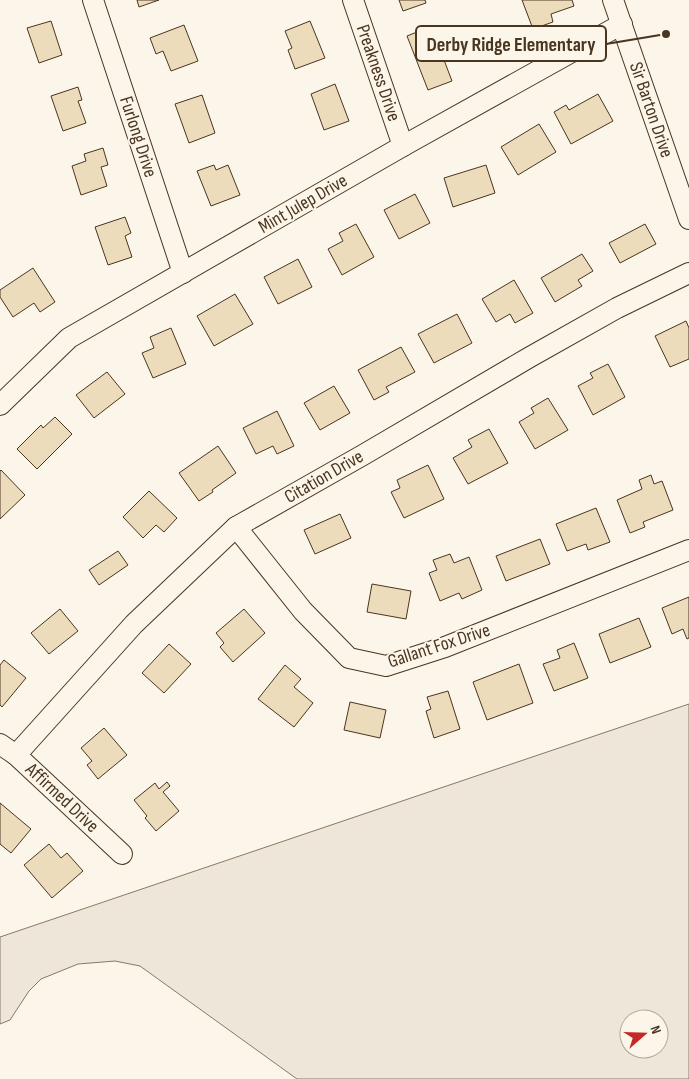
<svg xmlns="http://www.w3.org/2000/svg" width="689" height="1079" viewBox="0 0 689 1079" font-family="'Sofia Sans Condensed',sans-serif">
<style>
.green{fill:#ede6d9;stroke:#887966;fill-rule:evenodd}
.building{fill:#ecdcbc;stroke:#4a3520}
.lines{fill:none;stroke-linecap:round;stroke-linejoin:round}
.minor-casing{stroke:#4a3520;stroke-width:22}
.minor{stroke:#fbf6e9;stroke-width:20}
.labels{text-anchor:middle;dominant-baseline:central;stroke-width:4;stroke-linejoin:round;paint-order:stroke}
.street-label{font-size:19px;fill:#4a3520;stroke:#fbf6e9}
.leader{fill:none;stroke:#4a3520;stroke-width:2}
.callout-dot{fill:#4a3520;stroke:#fbf6e9;stroke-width:2}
.callout{fill:#fbf6e9;stroke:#4a3520;stroke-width:2}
.callout-label{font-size:20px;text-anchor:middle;font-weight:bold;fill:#4a3520}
</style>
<rect width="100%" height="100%" fill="#fbf6e9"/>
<path class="green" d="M689,704V1079H297L140,966L115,961L78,964L41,979L29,991L10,1020L0,1024V937ZM629,1019H659V1049H629Z"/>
<g class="building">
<path d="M137,0H159L139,7Z"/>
<path d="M399,0H425L426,3L403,11Z"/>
<path d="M522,0H572L574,6L551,14L553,22L533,29Z"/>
<path d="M51,21L62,55L39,63L27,28Z"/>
<path d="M310,21L325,58L295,69L288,50L292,48L285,31Z"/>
<path d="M184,25L198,61L171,71L163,51L156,54L150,38Z"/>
<path d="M432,26L439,45L452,40L458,55L444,60L452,81L428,90L407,36Z"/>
<path d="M335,84L349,121L324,130L311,94Z"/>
<path d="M78,87L82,100L78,101L86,123L63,131L51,96Z"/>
<path d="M598,94L613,121L571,144L554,112L566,105L569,110Z"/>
<path d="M202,95L215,133L189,143L175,104Z"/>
<path d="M539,124L556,152L518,175L501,147Z"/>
<path d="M103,148L108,165L101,167L107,186L81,195L72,166L86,161L84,154Z"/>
<path d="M214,165L216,170L228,165L240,195L211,206L197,171Z"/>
<path d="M486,165L495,193L453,207L444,178Z"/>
<path d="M415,194L430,223L399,239L384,210Z"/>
<path d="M125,217L131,233L125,236L132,257L108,265L95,227Z"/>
<path d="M356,224L374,257L342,275L328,249L343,241L339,233Z"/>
<path d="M645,224L656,244L620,263L609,243Z"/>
<path d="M582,254L593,271L578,280L582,286L555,302L541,278Z"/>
<path d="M298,259L312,287L278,304L264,277Z"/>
<path d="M33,268L55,302L40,312L34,303L13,317L0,297V290Z"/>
<path d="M514,280L533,313L515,323L510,314L496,322L482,299Z"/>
<path d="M235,294L253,324L214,346L197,316Z"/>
<path d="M457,314L472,343L434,363L418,334Z"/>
<path d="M686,321L689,328V359L670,367L655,336Z"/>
<path d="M171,328L186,364L153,378L142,353L154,348L150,337Z"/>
<path d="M401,347L415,372L386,387L389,392L374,400L358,370Z"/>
<path d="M608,364L625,397L593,415L578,386L593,378L590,373Z"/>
<path d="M107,372L125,394L94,418L76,395Z"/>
<path d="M334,386L350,413L320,430L304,403Z"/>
<path d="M548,398L568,430L535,449L519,422L534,413L531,408Z"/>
<path d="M277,411L294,446L277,454L273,446L256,454L243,428Z"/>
<path d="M55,417L72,434L37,469L17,449L41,425L43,428Z"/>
<path d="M489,429L508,463L468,484L453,458L472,447L468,440Z"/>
<path d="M218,446L236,473L212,490L213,492L199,501L179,473Z"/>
<path d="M428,465L444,499L404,518L391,492L400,488L397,480Z"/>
<path d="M1,470L25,495L0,519V471Z"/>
<path d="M651,475L654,484L662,481L673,510L643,522L645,527L630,533L617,500L642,489L639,480Z"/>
<path d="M149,491L177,518L164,532L156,525L143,538L123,517Z"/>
<path d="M596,508L610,542L588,550L586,544L567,551L556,524Z"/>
<path d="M340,514L351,538L315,554L304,530Z"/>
<path d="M540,539L550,564L506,581L496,556Z"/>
<path d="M118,551L128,565L99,585L89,570Z"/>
<path d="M450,554L454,563L469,557L482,590L462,599L459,593L440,601L429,573L437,570L433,560Z"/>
<path d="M372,584L411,591L406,619L367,612Z"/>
<path d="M689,597V638L687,639L683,629L672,634L662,608Z"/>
<path d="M60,609L78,631L49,654L31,633Z"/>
<path d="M244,609L265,633L233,662L220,647L224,643L216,633Z"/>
<path d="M639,618L651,647L610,663L599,634Z"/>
<path d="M574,643L588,678L554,691L543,664L560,658L557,650Z"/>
<path d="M169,644L191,664L164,693L142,673Z"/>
<path d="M4,660L26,678L2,707L0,705V665Z"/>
<path d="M519,664L533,703L487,720L473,682Z"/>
<path d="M285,665L301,679L294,687L313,703L294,727L258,699Z"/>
<path d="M448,691L460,729L434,738L426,711L431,709L427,697Z"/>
<path d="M350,702L386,710L380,738L344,730Z"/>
<path d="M104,728L127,755L98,779L87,765L92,761L81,748Z"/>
<path d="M167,782L170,786L163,792L179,811L156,831L145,818L147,816L134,800L155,783L159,789Z"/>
<path d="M0,803L31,829L11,853L0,844Z"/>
<path d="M49,844L61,858L67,853L83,871L52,898L24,865Z"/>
</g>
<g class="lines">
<defs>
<g id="minor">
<path d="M93,0L183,273"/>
<path d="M353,0L403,146"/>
<path d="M613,0L689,219"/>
<path d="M0,405L69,338L403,146L622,24"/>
<path d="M236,527L303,611L349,658L386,666L445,647L689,550"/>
<path d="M0,744L16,755L122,854"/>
<path d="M16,755L134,624L236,527L363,455L530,357L617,308L689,273"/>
</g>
</defs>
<use href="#minor" class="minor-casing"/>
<use href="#minor" class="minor"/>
</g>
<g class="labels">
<g class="street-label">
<text transform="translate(378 73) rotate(71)">Preakness Drive</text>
<text transform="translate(651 110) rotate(71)">Sir Barton Drive</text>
<text transform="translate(138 137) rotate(72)">Furlong Drive</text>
<text transform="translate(303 204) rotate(-30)">Mint Julep Drive</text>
<text transform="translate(324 477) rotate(-30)">Citation Drive</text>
<text transform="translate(439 646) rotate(-18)">Gallant Fox Drive</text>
<text transform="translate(62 798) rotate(43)">Affirmed Drive</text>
</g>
</g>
<path class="leader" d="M666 34L606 44"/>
<circle class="callout-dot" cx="666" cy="34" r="5"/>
<rect class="callout" x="416" y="26" width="190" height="35" rx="5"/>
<g class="callout-label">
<text x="511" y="51">Derby Ridge Elementary</text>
</g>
<g transform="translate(644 1034) rotate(70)"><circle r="24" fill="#fbf6e9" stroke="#b4a999"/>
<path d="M0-4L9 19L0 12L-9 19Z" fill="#c62828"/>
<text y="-8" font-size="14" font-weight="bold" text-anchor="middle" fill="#4a3520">N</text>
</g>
</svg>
